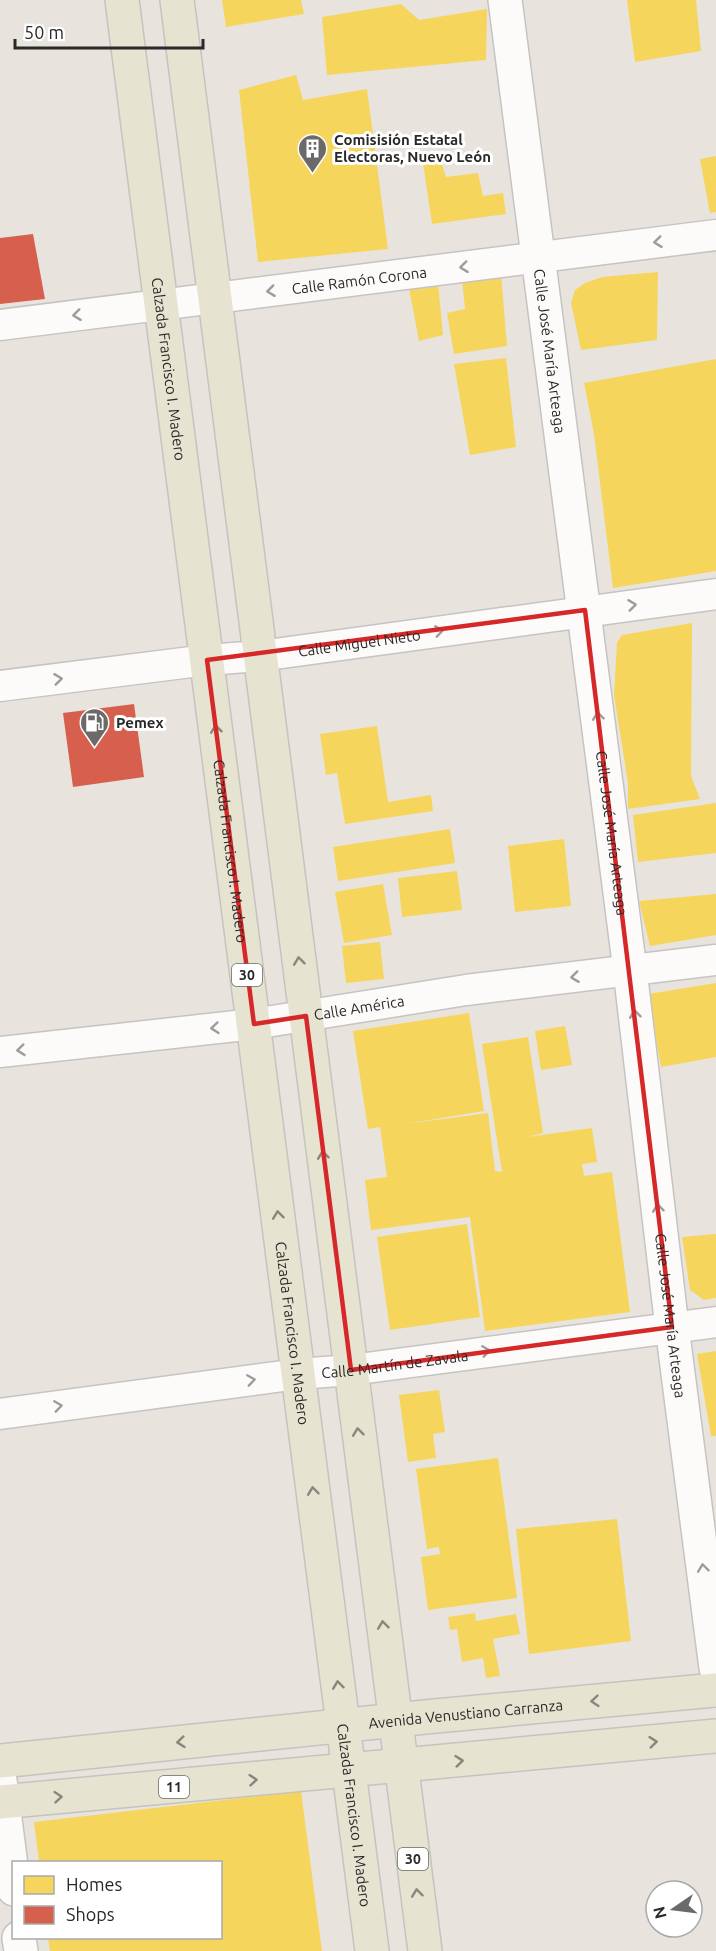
<svg xmlns="http://www.w3.org/2000/svg" width="716" height="1951" viewBox="0 0 716 1951" font-family="Ubuntu,sans-serif">
<style>
.homes{fill:#f6d55c}
.shops{fill:#d6604d}
.lines{fill:none;stroke-linecap:round;stroke-linejoin:round}
.minor-casing{stroke:#c5c3c3;stroke-width:33}
.tertiary-casing{stroke:#c5c3c3;stroke-width:36}
.primary-casing{stroke:#c4c3c0;stroke-width:36}
.minor{stroke:#fcfbfa;stroke-width:30}
.tertiary{stroke:#fcfbfa;stroke-width:33}
.primary{stroke:#e7e3d1;stroke-width:33}
.oneway{stroke:#9d9c9c}
.oneway2{stroke:#88867d}
.marked{fill:none;stroke:#d62828;stroke-width:4.5;stroke-linejoin:round}
.labels{text-anchor:middle;dominant-baseline:central;stroke-width:6;stroke-linejoin:round;paint-order:stroke}
.shield{fill:#fff;stroke:#696969;stroke-width:1.5}
.shield-label{font-size:14px;font-weight:bold;fill:#292929}
.poi-label{font-size:15px;font-weight:bold;fill:#292929;stroke:#fff;text-anchor:start}
.street-label{font-size:15px;fill:#292929;stroke:#fff}
</style>
<rect width="100%" height="100%" fill="#e8e4dd"/>
<g class="homes">
<path d="M222,0H301L304,14L226,27Z"/>
<path d="M627,0H696L701,51L635,62Z"/>
<path d="M401,4L419,20L487,9L486,60L327,75L322,17Z"/>
<path d="M296,75L303,100L367,89L388,249L258,262L239,90Z"/>
<path d="M438,152L446,177L478,173L483,196L503,193L506,214L432,224L422,156Z"/>
<path d="M716,156V212L710,213L700,159Z"/>
<path d="M658,272L657,340L581,350L571,303L575,290L585,283L602,277Z"/>
<path d="M501,274L507,346L454,354L447,313L465,309L462,279Z"/>
<path d="M438,283L443,335L419,341L409,288Z"/>
<path d="M506,358L516,447L470,455L454,364Z"/>
<path d="M716,359V571L613,588L594,434L584,383Z"/>
<path d="M692,623L691,776L700,799L628,809V783L614,695L617,643L622,635Z"/>
<path d="M377,726L388,802L431,795L433,811L345,824L337,773L326,775L320,734Z"/>
<path d="M716,803V853L638,862L633,815Z"/>
<path d="M450,829L455,863L338,881L333,847Z"/>
<path d="M564,839L571,906L515,912L508,846Z"/>
<path d="M457,871L462,910L402,917L398,878Z"/>
<path d="M383,884L392,935L344,943L335,892Z"/>
<path d="M716,894V935L650,946L639,901Z"/>
<path d="M380,942L384,979L346,983L342,946Z"/>
<path d="M716,983V1057L661,1067L648,994Z"/>
<path d="M469,1013L484,1111L405,1124L488,1113L495,1171L502,1172L482,1044L528,1037L543,1133L527,1137L592,1128L597,1162L582,1164L584,1176L612,1172L630,1312L485,1331L470,1217L371,1230L365,1180L387,1177L380,1127L368,1129L353,1031Z"/>
<path d="M565,1026L572,1065L541,1070L535,1031Z"/>
<path d="M467,1224L480,1317L390,1330L377,1237Z"/>
<path d="M716,1234V1298L704,1300L690,1290L682,1237Z"/>
<path d="M716,1351V1436H711L697,1354Z"/>
<path d="M439,1390L445,1432L433,1434L436,1458L408,1462L399,1395Z"/>
<path d="M498,1458L517,1598L428,1610L421,1557L440,1554L439,1547L427,1549L416,1469Z"/>
<path d="M617,1519L631,1641L529,1654L516,1529Z"/>
<path d="M475,1613L476,1621L516,1614L520,1634L493,1639L500,1676L486,1678L483,1658L462,1662L457,1629L450,1630L448,1617Z"/>
<path d="M301,1791L322,1951H50L48,1938H220V1862H39L34,1822Z"/>
</g>
<g class="shops">
<path d="M33,234L45,299L0,304V238Z"/>
<path d="M134,704L144,777L73,787L63,713Z"/>
</g>
<g class="lines">
<defs>
<g id="minor">
<path id="s1" d="M0,325L716,235"/>
<path id="s2" d="M0,686L207,660L260,656L716,594"/>
<path id="s3" d="M0,1052L254,1024L466,990L716,960"/>
<path id="s4" d="M0,1414L298,1374L351,1370L716,1322"/>
</g>
<g id="tertiary">
<path id="s5" d="M505,0L630,970L672,1327L716,1668"/>
<path d="M0,1780L14,1889"/>
<path d="M19,1938L21,1951"/>
</g>
<g id="primary">
<path id="s6" d="M122,0L372,1951"/>
<path d="M177,0L425,1951"/>
<path id="s7" d="M0,1761L435,1716L716,1690"/>
<path d="M0,1802L716,1736"/>
</g>
</defs>
<use href="#minor" class="minor-casing"/>
<use href="#tertiary" class="tertiary-casing"/>
<use href="#primary" class="primary-casing"/>
<use href="#minor" class="minor"/>
<use href="#tertiary" class="tertiary"/>
<use href="#primary" class="primary"/>
</g>
<defs><path id="oneway-chevron" d="M-2-3.5L2.5 0L-2 3.5" fill="none" stroke-width="1.6" stroke-linecap="round" stroke-linejoin="round" transform="scale(1.5)"/></defs>
<g class="oneway">
<use href="#oneway-chevron" transform="translate(658 242) rotate(173)"/>
<use href="#oneway-chevron" transform="translate(464 267) rotate(173)"/>
<use href="#oneway-chevron" transform="translate(271 291) rotate(173)"/>
<use href="#oneway-chevron" transform="translate(77 315) rotate(173)"/>
<use href="#oneway-chevron" transform="translate(632 605) rotate(-7)"/>
<use href="#oneway-chevron" transform="translate(439 631) rotate(-8)"/>
<use href="#oneway-chevron" transform="translate(58 679) rotate(-7)"/>
<use href="#oneway-chevron" transform="translate(598 716) rotate(-97)"/>
<use href="#oneway-chevron" transform="translate(575 977) rotate(173)"/>
<use href="#oneway-chevron" transform="translate(635 1014) rotate(-97)"/>
<use href="#oneway-chevron" transform="translate(215 1028) rotate(174)"/>
<use href="#oneway-chevron" transform="translate(21 1050) rotate(174)"/>
<use href="#oneway-chevron" transform="translate(658 1208) rotate(-97)"/>
<use href="#oneway-chevron" transform="translate(486 1351) rotate(-8)"/>
<use href="#oneway-chevron" transform="translate(251 1380) rotate(-8)"/>
<use href="#oneway-chevron" transform="translate(58 1406) rotate(-8)"/>
<use href="#oneway-chevron" transform="translate(703 1568) rotate(-97)"/>
</g>
<g class="oneway2">
<use href="#oneway-chevron" transform="translate(216 729) rotate(-97)"/>
<use href="#oneway-chevron" transform="translate(299 961) rotate(-97)"/>
<use href="#oneway-chevron" transform="translate(323 1155) rotate(-97)"/>
<use href="#oneway-chevron" transform="translate(278 1215) rotate(-97)"/>
<use href="#oneway-chevron" transform="translate(358 1432) rotate(-97)"/>
<use href="#oneway-chevron" transform="translate(313 1491) rotate(-97)"/>
<use href="#oneway-chevron" transform="translate(383 1625) rotate(-97)"/>
<use href="#oneway-chevron" transform="translate(338 1685) rotate(-97)"/>
<use href="#oneway-chevron" transform="translate(595 1701) rotate(175)"/>
<use href="#oneway-chevron" transform="translate(181 1742) rotate(174)"/>
<use href="#oneway-chevron" transform="translate(653 1742) rotate(-6)"/>
<use href="#oneway-chevron" transform="translate(459 1761) rotate(-6)"/>
<use href="#oneway-chevron" transform="translate(253 1780) rotate(-5)"/>
<use href="#oneway-chevron" transform="translate(58 1797) rotate(-5)"/>
<use href="#oneway-chevron" transform="translate(417 1893) rotate(-97)"/>
</g>
<path class="marked" d="M585,610L672,1327L351,1370L306,1016L254,1024L207,660Z"/>
<defs>
<symbol id="building-pin" viewBox="-11 -11 22 30"><path d="M0 17L-7.5 6A9.5 9.5 0 1 1 7.5 6Z" fill="#6c6a68" stroke="#fff"/><path d="M-4-6H4V6H1V3H-1V6H-4ZM-2.5-4.3h1.7v1.8h-1.7ZM.8-4.3h1.7v1.8H.8ZM-2.5-1h1.7V.8h-1.7ZM.8-1h1.7V.8H.8Z" fill="#fff"/></symbol>
<symbol id="fuel-pin" viewBox="-11 -11 22 30"><path d="M0 17L-7.5 6A9.5 9.5 0 1 1 7.5 6Z" fill="#6c6a68" stroke="#fff"/><path d="M-5.5-6h7V0h2V4h1.3V-2.5L3-4.5l.8-.8L6-3V5H2.5V1h-1V6h-7ZM-4.2-4.7v3.2H.2V-4.7Z" fill="#fff"/></symbol>
</defs>
<g fill-rule="evenodd">
<use href="#building-pin" x="296" y="132" width="33" height="45"/>
<use href="#fuel-pin" x="78" y="706" width="33" height="45"/>
</g>
<g class="labels">
<g class="shield">
<rect x="232" y="964" width="30" height="22" rx="4.5"/>
<rect x="159" y="1776" width="30" height="22" rx="4.5"/>
<rect x="398" y="1848" width="30" height="22" rx="4.5"/>
</g>
<g class="shield-label">
<text x="247" y="975">30</text>
<text x="174" y="1787">11</text>
<text x="413" y="1859">30</text>
</g>
<g class="poi-label">
<text x="334" y="139">Comisisión Estatal<tspan x="334" dy="17">Electoras, Nuevo León</tspan></text>
<text x="116" y="722">Pemex</text>
</g>
<g class="street-label">
<text stroke="none"><textPath href="#s1" startOffset="362">Calle Ramón Corona</textPath></text>
<text stroke="none"><textPath href="#s5" startOffset="354">Calle José María Arteaga</textPath></text>
<text stroke="none"><textPath href="#s6" startOffset="372">Calzada Francisco I. Madero</textPath></text>
<text stroke="none"><textPath href="#s2" startOffset="362">Calle Miguel Nieto</textPath></text>
<text stroke="none"><textPath href="#s5" startOffset="840">Calle José María Arteaga</textPath></text>
<text stroke="none"><textPath href="#s6" startOffset="858">Calzada Francisco I. Madero</textPath></text>
<text stroke="none"><textPath href="#s3" startOffset="362">Calle América</textPath></text>
<text stroke="none"><textPath href="#s5" startOffset="1326">Calle José María Arteaga</textPath></text>
<text stroke="none"><textPath href="#s6" startOffset="1344">Calzada Francisco I. Madero</textPath></text>
<text stroke="none"><textPath href="#s4" startOffset="398">Calle Martín de Zavala</textPath></text>
<text stroke="none"><textPath href="#s7" startOffset="468">Avenida Venustiano Carranza</textPath></text>
<text stroke="none"><textPath href="#s6" startOffset="1830">Calzada Francisco I. Madero</textPath></text>
</g>
</g>
<rect x="12" y="1861" width="210" height="78" fill="#ffffff" stroke="#a9a9a9" stroke-width="1.5"/>
<rect x="24" y="1876" width="30" height="18" fill="#f6d55c" stroke="#a9a9a9" stroke-width="1.5"/>
<text x="66" y="1891" font-size="18" fill="#292929">Homes</text>
<rect x="24" y="1906" width="30" height="18" fill="#d6604d" stroke="#a9a9a9" stroke-width="1.5"/>
<text x="66" y="1921" font-size="18" fill="#292929">Shops</text>
<g transform="translate(674 1909) rotate(256)"><circle r="28" fill="#ffffff" stroke="#a9a9a9" stroke-width="1.5"/>
<path d="M0-4.5L10 22L0 15L-10 22Z" fill="#6c6a68"/>
<text y="-9" font-size="16" font-weight="bold" text-anchor="middle" fill="#292929">N</text>
</g>
<path d="M15 39v9h188v-9" fill="none" stroke="#292929" stroke-width="3"/>
<text x="24" y="39" font-size="18" fill="#292929" stroke="#ffffff" stroke-width="4.5" paint-order="stroke">50 m</text>
</svg>
